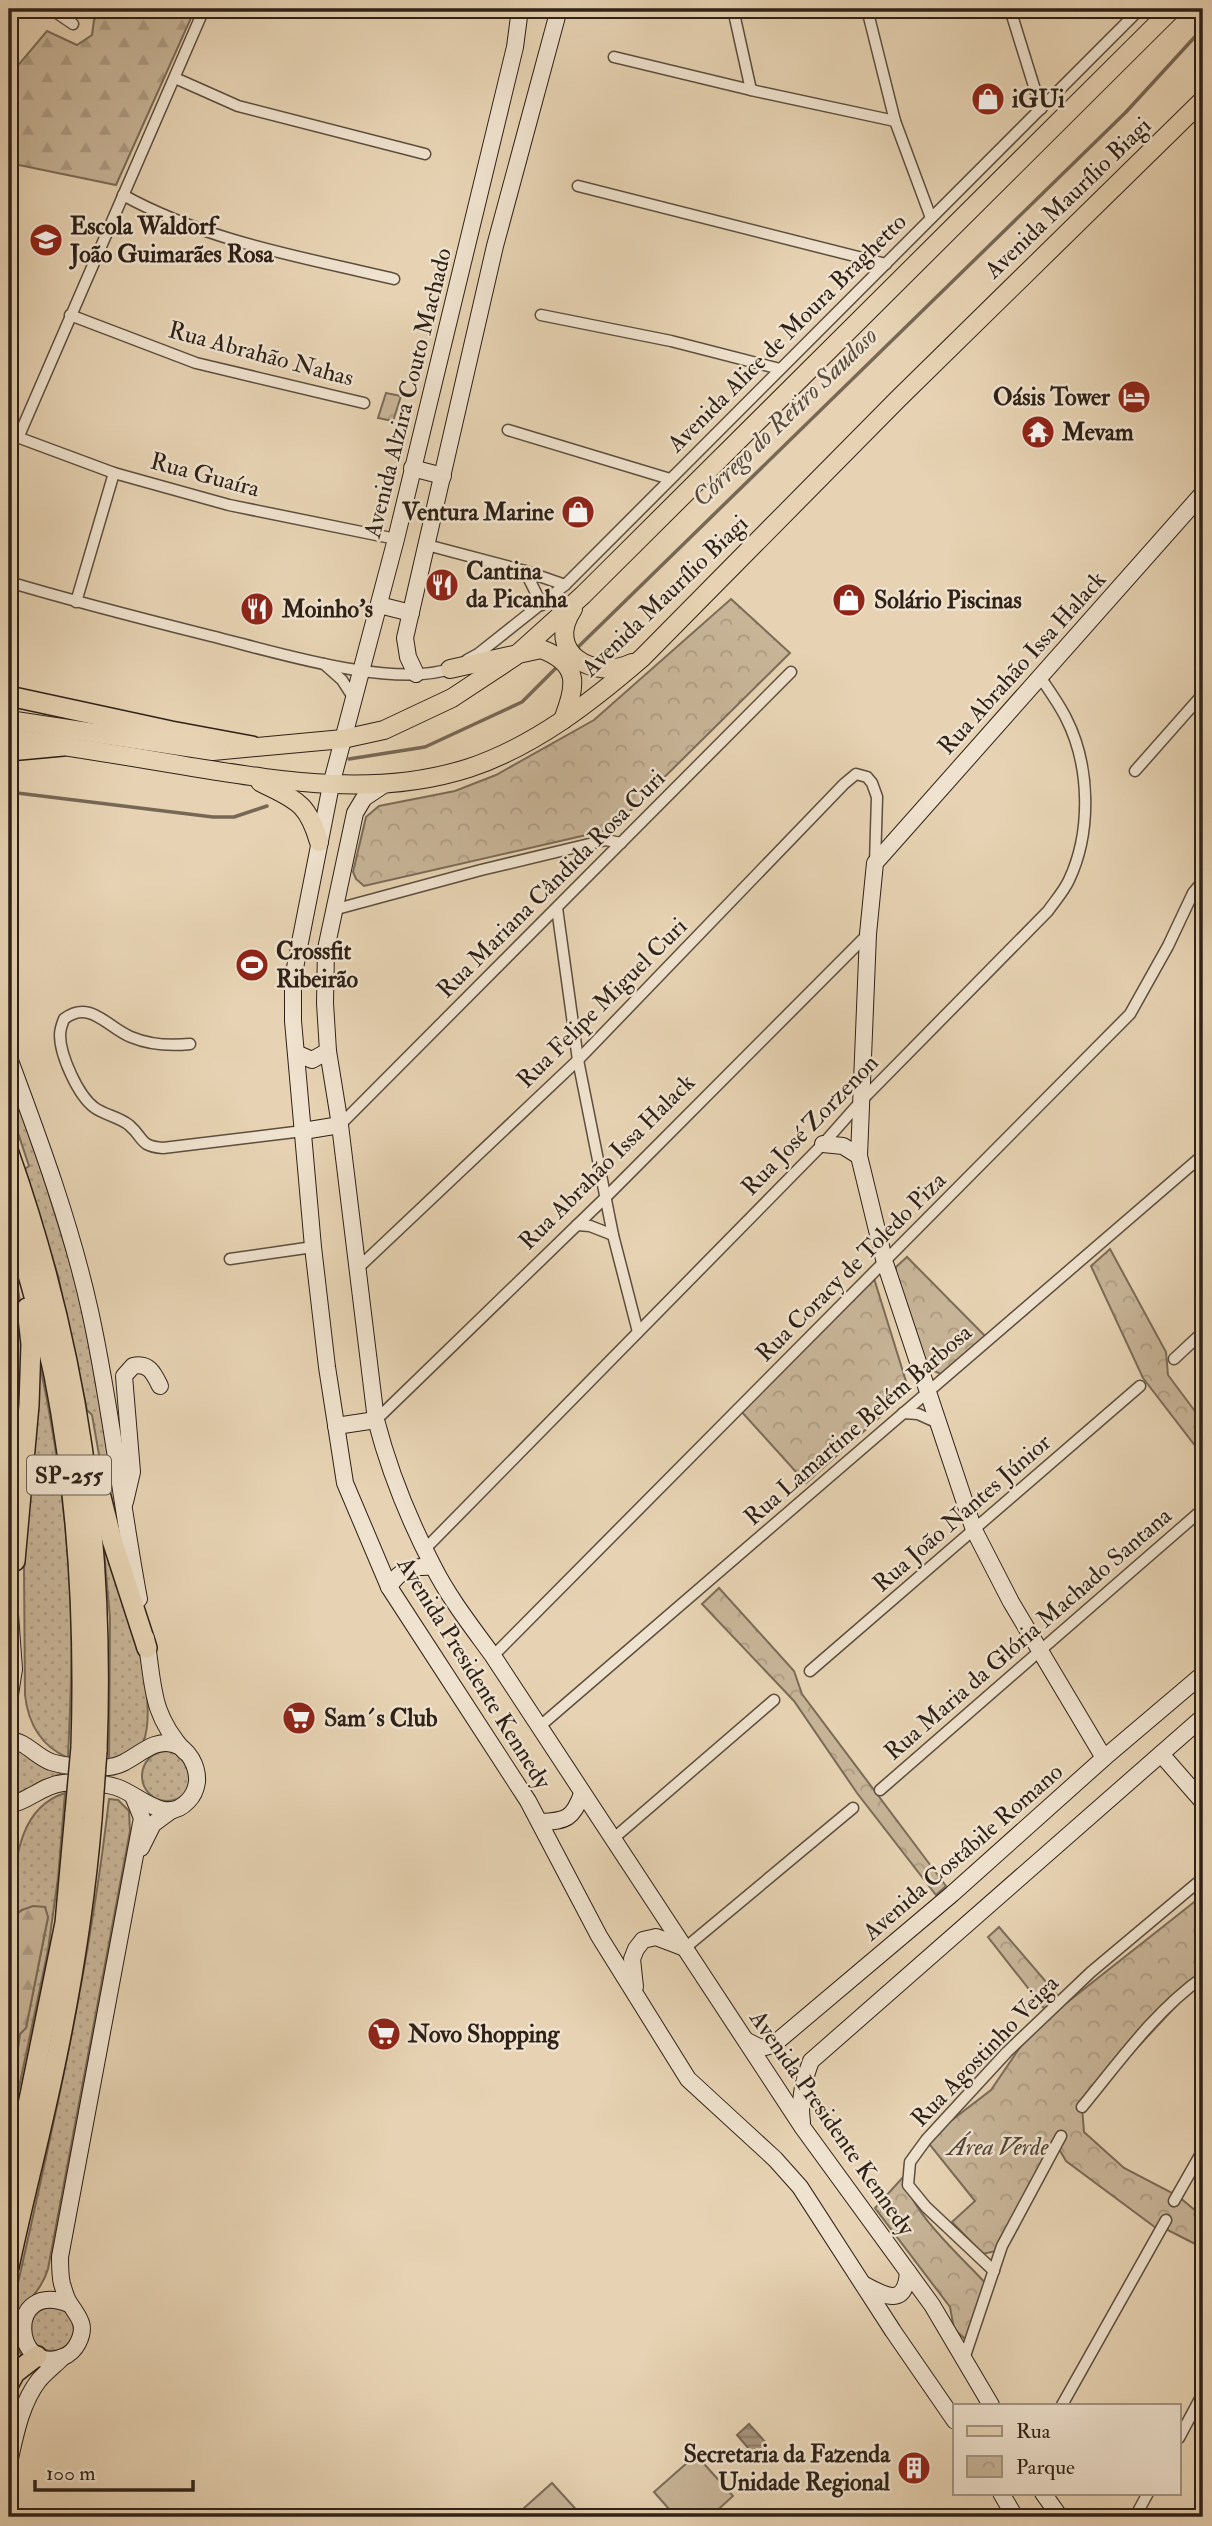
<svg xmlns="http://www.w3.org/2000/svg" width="1212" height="2526" viewBox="0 0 1212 2526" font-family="'IM FELL Double Pica',serif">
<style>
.grass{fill:url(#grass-dots);stroke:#7b6b58;stroke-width:2}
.forest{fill:url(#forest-firs);stroke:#7b6b58;stroke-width:2}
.park{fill:url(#park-crowns);stroke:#7b6b58;stroke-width:2}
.pitch{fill:#c8b598;stroke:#7b6b58;stroke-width:2}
.water{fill:url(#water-rules);stroke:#776755;stroke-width:2}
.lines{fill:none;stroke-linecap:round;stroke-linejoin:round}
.stream{stroke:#776755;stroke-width:3.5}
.street-casing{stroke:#5c4e3e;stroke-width:13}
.secondary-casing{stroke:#2e2117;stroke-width:18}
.primary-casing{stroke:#2e2117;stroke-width:20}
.highway-casing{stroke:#2e2117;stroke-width:22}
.street{stroke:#efe2ce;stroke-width:10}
.secondary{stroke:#efe2ce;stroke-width:16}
.primary{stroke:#e7d3b3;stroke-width:18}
.highway{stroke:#e7d3b3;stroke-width:19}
.highway-bridge-casing{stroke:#2e2117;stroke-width:22;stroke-linecap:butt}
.highway-bridge{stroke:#e7d3b3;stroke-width:19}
.labels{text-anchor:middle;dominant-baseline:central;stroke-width:5;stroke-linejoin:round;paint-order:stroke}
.shield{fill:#efe2ce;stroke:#685b4e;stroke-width:2}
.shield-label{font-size:23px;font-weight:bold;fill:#2e2117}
.poi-label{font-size:24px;font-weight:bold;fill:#2e2117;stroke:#efe2ce;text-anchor:start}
.street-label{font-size:24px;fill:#2e2117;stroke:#efe2ce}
.park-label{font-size:24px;font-style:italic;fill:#544637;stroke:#efe2ce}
.water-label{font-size:26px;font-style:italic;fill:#594a3b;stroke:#efe2ce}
</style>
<defs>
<pattern id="grass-dots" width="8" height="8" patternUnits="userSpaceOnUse" patternTransform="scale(1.75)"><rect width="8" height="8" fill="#c8b598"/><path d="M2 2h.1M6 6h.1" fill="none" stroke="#ac9b82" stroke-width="1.8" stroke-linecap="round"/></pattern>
<pattern id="forest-firs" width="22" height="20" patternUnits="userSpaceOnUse" patternTransform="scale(1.75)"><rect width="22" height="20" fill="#c8b598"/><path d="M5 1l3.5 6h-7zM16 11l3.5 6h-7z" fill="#ac9b82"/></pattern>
<pattern id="park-crowns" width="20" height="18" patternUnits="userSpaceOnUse" patternTransform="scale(1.75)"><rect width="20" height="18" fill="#c8b598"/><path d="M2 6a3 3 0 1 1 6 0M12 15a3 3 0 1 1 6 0" fill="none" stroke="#ac9b82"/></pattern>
<pattern id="water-rules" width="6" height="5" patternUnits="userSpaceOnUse" patternTransform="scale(1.75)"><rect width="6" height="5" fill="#a8967e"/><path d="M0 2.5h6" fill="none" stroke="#897a66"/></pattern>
</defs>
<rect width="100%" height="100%" fill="#e7d3b3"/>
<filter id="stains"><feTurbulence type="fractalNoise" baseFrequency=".00286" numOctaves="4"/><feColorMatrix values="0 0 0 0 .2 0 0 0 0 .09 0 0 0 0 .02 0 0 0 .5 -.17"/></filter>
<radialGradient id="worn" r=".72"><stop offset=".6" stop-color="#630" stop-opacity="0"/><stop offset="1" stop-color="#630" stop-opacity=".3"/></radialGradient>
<g class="grass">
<path d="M9,1078L40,1166L79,1291L132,1575L106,1494L92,1415L87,1410L58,1276L25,1169L29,1166L9,1106Z"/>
<path d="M9,1253L17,1282L25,1336L14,1504L9,1462Z"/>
<path d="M38,1356C56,1438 68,1525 71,1609C73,1659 70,1709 68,1758C41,1746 28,1723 25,1695L24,1569Z"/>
<path d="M109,1545C123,1593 161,1698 143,1743L109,1764L110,1618L104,1551Z"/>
<path d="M9,1746L61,1768L60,1774L19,1793H9Z"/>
<circle cx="167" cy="1776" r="25"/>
<path d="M65,1793L58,1878L48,1950L9,2135V2058L18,2048L19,2034L26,2028L48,1917L22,1910L9,1920C16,1875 12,1810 65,1793Z"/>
<path d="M109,1799L118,1800L129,1811L130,1831L48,2269C37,2306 0,2310 22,2357L9,2369V2323C48,2149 89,1976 109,1799Z"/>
<circle cx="52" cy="2329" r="22"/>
</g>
<g class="forest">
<path d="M103,9H195L116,185L9,163V76L47,31L77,45L92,35L94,20Z"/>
<path d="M33,1906L45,1907L48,1917L26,2028L20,2034L18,2048L9,2058V1920L22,1910Z"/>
</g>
<g class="park">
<path d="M386,393L401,396L393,421L378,418Z"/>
<path d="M731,599L790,653L619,822L608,830L364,886L356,879L353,872L366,817L379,806L455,791L496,775L594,720Z"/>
<path d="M1110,1249L1166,1352L1168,1375L1203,1422V1456L1143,1378L1091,1266Z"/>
<path d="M907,1257L989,1340L947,1377L928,1368L896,1275V1267Z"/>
<path d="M872,1272L909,1391L806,1483L740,1410Z"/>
<path d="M719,1588L794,1671L802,1694L946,1886L936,1895L857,1793L794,1701L702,1604Z"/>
<path d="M1203,1895V1977L1082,2107L1084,2132L1124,2168L1178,2196L1203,2217V2248L1162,2227L1156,2228L1066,2161L1055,2142L1000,2250L983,2254L952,2222L975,2201L926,2140L991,2090L1031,2031Z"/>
<path d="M999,1927L1059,1997L1046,2011L988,1937Z"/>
<path d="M905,2175C904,2207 966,2261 988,2286L973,2335L964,2338L954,2329L950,2307L875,2208Z"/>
</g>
<g class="pitch">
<path d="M696,2455L733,2496L710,2517H676L654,2492Z"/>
<path d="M552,2483L583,2517H514Z"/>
</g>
<path class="water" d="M749,2424L768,2445L755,2456L737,2435Z"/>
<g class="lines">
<g class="stream">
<path d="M575,650L1126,112L1203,28"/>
<path d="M349,759L425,747L522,702L559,665"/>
<path d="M9,792L213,817H234L267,806"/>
</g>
<defs>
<g id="street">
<path d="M51,9L73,24"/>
<path d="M733,9L751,90"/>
<path d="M867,9L895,121L931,218"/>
<path d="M1010,9L1041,109"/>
<path d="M614,57L751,90L895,121"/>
<path d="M175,78L238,106L425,154"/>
<path d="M578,186L886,264"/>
<path d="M123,195C206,241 302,257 394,279"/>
<path d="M70,315L196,363L364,403"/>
<path d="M541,315L671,341L780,369"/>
<path d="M508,430L670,479"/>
<path d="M9,434L114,473L229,505L396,539"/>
<path d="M18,438L204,9"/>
<path d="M427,545L525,571L565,585"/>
<path d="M525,571L542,605"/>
<path d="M9,582C76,602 143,619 211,636C272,651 394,690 452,668"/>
<path d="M76,602L114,473"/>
<path d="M467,660L478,654L565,585L1140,9"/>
<path d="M324,664L342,680L353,697"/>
<path d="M1135,771L1203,694"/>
<path d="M557,908L578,1060L613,1235L638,1332"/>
<path d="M333,910L481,870L606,840L621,843"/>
<path d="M190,1044C170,1046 150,1045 131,1037C107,1027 90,999 64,1019C62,1024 60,1030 60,1035C60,1055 78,1096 95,1108C105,1115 119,1117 129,1125C145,1139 139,1146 163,1148L303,1131"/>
<path d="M340,1125L791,672"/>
<path d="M577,1225L590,1226L613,1235"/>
<path d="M230,1259L313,1247"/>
<path d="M357,1269L578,1060L844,784L856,774L867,777L872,783L877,797L875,863"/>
<path d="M1174,1359L1203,1332"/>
<path d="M903,1413L918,1414L938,1423"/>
<path d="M376,1420L606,1197L868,934"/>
<path d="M9,1502L11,1523"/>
<path d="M425,1549L823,1144L861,1101L1048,911C1055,901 1064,891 1069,880C1092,831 1090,765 1066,718C1059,704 1049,690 1040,677"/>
<path d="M9,1583L15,1557"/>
<path d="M493,1656L1130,1014L1168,946L1193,893L1203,881"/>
<path d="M810,1671L1140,1386"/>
<path d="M539,1727L1203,1155"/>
<path d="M880,1790L1203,1509"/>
<path d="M614,1838L774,1700"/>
<path d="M685,1948L853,1808"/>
<path d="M1082,2107C1119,2062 1155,2011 1203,1977"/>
<path d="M1174,2201L1203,2150"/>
<path d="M994,2271L926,2207L908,2185L910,2162L926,2140L1007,2052L1091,1972L1203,1878"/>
<path d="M964,2359L1002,2246L1061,2136"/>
<path d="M1062,2405L1166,2220"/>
<path d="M1179,2438L1203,2393"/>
<path d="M1135,2517L1148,2493"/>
</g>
<g id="secondary">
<path d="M520,9L515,47L396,539L331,785L293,978V1021L313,1247L327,1367L345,1483L389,1587L528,1801L599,1936L688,2079L775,2159L800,2187L893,2331L955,2421"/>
<path d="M412,468L443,476"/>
<path d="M379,605L411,613"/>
<path d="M416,674L408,657L405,638L495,246L559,9"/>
<path d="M385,784L364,798L355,813L326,949L325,1003L328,1051L340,1125L376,1420C389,1470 409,1520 433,1566C449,1598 472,1627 493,1656L803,2128L932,2305L991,2405"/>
<path d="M296,1053L312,1060L328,1051"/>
<path d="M9,1058C40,1141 71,1225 90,1311C111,1406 121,1503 139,1599"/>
<path d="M303,1131L340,1125"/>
<path d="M823,1144L843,1146L859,1156"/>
<path d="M336,1426L376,1420"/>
<path d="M125,1502L132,1472L124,1376L133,1366C149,1362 154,1374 160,1386"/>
<path d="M389,1587C400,1569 412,1566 433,1567"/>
<path d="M9,1601L14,1669L9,1701"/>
<path d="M146,1638C154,1687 150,1713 185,1752"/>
<path d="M9,1740C26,1741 35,1756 51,1762C67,1767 92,1768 109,1767C133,1765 149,1737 173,1744C189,1748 198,1767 197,1782C196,1789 193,1796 188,1801C165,1826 139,1794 116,1787C102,1783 78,1781 63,1783C42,1785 28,1802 9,1805"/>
<path d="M1161,1754L1203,1802"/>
<path d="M1104,1758L1011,1602L974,1530L885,1263L859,1156L868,934L875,863L1203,493"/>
<path d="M541,1822C567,1821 573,1818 582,1794"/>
<path d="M141,1848L153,1824L172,1810"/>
<path d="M635,1987L632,1959L636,1949L643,1940L656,1937L685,1948"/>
<path d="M747,2041L761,2048L773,2045L952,1894L1104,1758L1203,1674"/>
<path d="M802,2122C799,2099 803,2082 811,2061L1203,1717"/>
<path d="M863,2284C885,2296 905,2308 908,2272"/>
<path d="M69,2304C5,2279 13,2377 63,2357C69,2355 75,2349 78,2343C87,2325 79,2318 70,2304C66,2299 64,2290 62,2284C60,2276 60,2266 60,2257L142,1818L133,1796"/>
<path d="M9,2463C15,2436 21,2403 39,2380C46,2372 55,2365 63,2357"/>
<path d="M1001,2493L1015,2517"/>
<path d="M1043,2493L1060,2517"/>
</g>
<g id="primary">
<path d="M573,609C544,652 593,681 632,663"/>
<path d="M450,669L541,649C582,664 575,687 563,720"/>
<path d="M9,720L213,751L343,739L384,730L452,698L514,657L583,595L1172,9"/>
<path d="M9,738C68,746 127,756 186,766C280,781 376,798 469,768C535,746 591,702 642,658L898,399L1203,100"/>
<path d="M260,782C295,800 307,801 319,842"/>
</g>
<g id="highway">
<path d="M9,696L171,731L252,746"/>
<path d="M9,751L63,746"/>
<path d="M9,1153C79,1352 105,1541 97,1751"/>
<path d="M9,1210C25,1264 42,1319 54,1375C78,1497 85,1622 81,1747"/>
<path d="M99,1489L112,1540L147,1648"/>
<path d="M15,1561L29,1405L31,1344L27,1308"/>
<path d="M9,2198L65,1923L75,1813"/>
<path d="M9,2267C23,2200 41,2133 55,2065C72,1984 85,1902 92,1819"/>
<path d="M9,2384L15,2373L37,2356"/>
</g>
</defs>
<use href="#street" class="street-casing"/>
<use href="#secondary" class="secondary-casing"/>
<use href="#primary" class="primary-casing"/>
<use href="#highway" class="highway-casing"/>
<use href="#street" class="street"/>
<use href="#secondary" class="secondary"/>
<use href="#primary" class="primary"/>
<use href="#highway" class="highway"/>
<defs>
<g id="highway-bridge">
<path d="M75,1813L81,1747"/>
<path d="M92,1819L97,1751"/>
</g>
</defs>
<use href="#highway-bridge" class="highway-bridge-casing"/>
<use href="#highway-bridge" class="highway-bridge"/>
</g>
<defs>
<symbol id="shop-disc" viewBox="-11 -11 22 22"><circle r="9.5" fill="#8f2418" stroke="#efe2ce"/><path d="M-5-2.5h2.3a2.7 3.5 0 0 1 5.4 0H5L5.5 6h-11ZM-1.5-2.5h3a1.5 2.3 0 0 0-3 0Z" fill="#fff"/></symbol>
<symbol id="school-disc" viewBox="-11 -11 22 22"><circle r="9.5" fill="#8f2418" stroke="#efe2ce"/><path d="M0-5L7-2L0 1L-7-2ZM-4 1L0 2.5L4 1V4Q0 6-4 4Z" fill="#fff"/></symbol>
<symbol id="hotel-disc" viewBox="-11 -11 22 22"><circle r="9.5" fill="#8f2418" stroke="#efe2ce"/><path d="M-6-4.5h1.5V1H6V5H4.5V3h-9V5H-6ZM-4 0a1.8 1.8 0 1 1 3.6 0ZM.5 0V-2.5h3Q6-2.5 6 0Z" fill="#fff"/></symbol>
<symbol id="temple-disc" viewBox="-11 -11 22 22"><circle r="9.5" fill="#8f2418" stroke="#efe2ce"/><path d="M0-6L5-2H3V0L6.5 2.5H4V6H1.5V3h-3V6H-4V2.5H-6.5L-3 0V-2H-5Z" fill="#fff"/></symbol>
<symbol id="restaurant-disc" viewBox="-11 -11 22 22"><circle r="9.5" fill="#8f2418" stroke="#efe2ce"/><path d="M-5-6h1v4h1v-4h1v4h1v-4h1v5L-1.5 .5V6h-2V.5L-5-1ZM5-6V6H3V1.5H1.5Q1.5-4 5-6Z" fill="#fff"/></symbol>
<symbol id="stadium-disc" viewBox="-11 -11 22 22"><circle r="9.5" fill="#8f2418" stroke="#efe2ce"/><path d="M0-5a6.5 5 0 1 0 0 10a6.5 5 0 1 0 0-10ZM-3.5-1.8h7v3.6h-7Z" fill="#fff"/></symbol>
<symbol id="supermarket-disc" viewBox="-11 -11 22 22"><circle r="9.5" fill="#8f2418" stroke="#efe2ce"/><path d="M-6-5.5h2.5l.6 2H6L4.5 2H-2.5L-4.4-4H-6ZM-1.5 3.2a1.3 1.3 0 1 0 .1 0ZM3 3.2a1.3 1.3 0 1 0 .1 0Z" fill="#fff"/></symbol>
<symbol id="building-disc" viewBox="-11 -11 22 22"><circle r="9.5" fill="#8f2418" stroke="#efe2ce"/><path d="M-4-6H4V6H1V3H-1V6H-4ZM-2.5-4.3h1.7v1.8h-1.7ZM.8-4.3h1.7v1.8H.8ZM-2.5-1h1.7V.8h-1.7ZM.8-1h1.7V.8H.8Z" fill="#fff"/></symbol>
</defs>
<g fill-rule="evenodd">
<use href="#shop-disc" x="969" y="80" width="38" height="38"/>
<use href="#school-disc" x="27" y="221" width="38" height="38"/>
<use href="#hotel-disc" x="1115" y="378" width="38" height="38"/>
<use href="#temple-disc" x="1019" y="413" width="38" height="38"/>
<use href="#shop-disc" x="559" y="493" width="38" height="38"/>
<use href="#restaurant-disc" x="423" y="566" width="38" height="38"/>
<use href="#shop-disc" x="830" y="581" width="38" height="38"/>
<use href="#restaurant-disc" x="238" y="590" width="38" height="38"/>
<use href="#stadium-disc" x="233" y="946" width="38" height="38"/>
<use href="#supermarket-disc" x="280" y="1699" width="38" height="38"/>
<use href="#supermarket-disc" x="365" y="2015" width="38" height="38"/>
<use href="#building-disc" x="895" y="2449" width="38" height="38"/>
</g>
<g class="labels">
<rect class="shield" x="27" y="1455.5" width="84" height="39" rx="5"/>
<g class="shield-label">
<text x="69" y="1475">SP-255</text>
</g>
<g class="poi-label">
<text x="1012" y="99">iGUi</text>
<text x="70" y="226">Escola Waldorf<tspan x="70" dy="28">João Guimarães Rosa</tspan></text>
<text x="1110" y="397" text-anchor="end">Oásis Tower</text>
<text x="1062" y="432">Mevam</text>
<text x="554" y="512" text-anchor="end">Ventura Marine</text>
<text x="466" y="571">Cantina<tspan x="466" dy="28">da Picanha</tspan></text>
<text x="874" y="600">Solário Piscinas</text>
<text x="282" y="609">Moinho's</text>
<text x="276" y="951">Crossfit<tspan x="276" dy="28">Ribeirão</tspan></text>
<text x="324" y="1718">Sam´s Club</text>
<text x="408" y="2034">Novo Shopping</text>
<text x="890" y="2454" text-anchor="end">Secretaria da Fazenda<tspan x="890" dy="28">Unidade Regional</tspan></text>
</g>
<g class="street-label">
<text transform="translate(1068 198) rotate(-44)">Avenida Maurílio Biagi</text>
<text transform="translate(787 333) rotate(-45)">Avenida Alice de Moura Braghetto</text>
<text transform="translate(261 354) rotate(15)">Rua Abrahão Nahas</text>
<text transform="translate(408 393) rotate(-76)">Avenida Alzira Couto Machado</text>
<text transform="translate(205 475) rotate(15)">Rua Guaíra</text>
<text transform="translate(665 596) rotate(-44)">Avenida Maurílio Biagi</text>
<text transform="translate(1022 663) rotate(-48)">Rua Abrahão Issa Halack</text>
<text transform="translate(551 884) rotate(-45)">Rua Mariana Cândida Rosa Curi</text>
<text transform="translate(602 1003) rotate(-45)">Rua Felipe Miguel Curi</text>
<text transform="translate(810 1125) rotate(-46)">Rua José Zorzenon</text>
<text transform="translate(607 1162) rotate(-45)">Rua Abrahão Issa Halack</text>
<text transform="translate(851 1267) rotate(-45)">Rua Coracy de Toledo Piza</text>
<text transform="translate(858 1425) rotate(-41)">Rua Lamartine Belém Barbosa</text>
<text transform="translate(962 1513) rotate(-41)">Rua João Nantes Júnior</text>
<text transform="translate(1028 1634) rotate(-41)">Rua Maria da Glória Machado Santana</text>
<text transform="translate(474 1673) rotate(58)">Avenida Presidente Kennedy</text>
<text transform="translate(963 1852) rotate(-41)">Avenida Costábile Romano</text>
<text transform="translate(985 2051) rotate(-46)">Rua Agostinho Veiga</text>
<text transform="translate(832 2123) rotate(55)">Avenida Presidente Kennedy</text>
</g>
<g class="park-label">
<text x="998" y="2147">Área Verde</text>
</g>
<g class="water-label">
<text transform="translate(785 417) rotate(-44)">Córrego do Retiro Saudoso</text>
</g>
</g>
<rect width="1212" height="2526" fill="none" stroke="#e7d3b3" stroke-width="35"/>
<rect x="10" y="10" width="1191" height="2505" fill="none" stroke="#2e2117" stroke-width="3.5"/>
<rect x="18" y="18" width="1177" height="2491" fill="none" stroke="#2e2117" stroke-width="2"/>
<rect x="953" y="2404" width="228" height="91" fill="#efe2ce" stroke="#a29585" stroke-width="2"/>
<rect x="967" y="2426" width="35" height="10" fill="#e7d3b3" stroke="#a29585" stroke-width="2"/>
<text x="1016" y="2438" font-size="21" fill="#2e2117">Rua</text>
<rect x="967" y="2456" width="35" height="21" fill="url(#park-crowns)" stroke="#a29585" stroke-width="2"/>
<text x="1016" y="2474" font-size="21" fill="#2e2117">Parque</text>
<path d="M35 2480v10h158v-10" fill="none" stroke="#2e2117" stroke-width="3.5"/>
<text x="46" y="2480" font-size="21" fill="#2e2117" stroke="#efe2ce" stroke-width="5" paint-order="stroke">100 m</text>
<rect width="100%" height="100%" filter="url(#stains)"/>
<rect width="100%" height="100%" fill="url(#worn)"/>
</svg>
